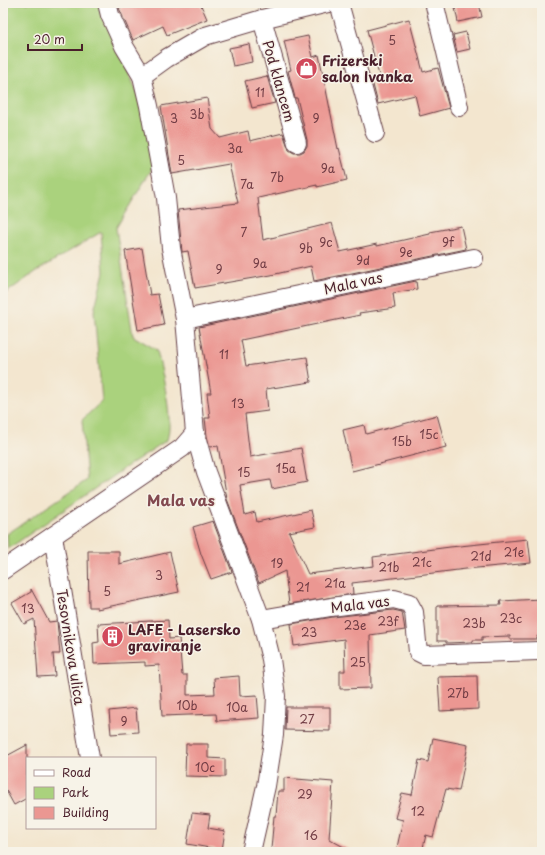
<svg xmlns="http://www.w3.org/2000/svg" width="545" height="855" viewBox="0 0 545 855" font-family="'Playpen Sans',sans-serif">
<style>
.green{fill:#aad27d;stroke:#7a7854}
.building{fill:#eb9792}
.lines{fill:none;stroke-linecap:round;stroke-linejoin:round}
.street-casing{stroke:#633d44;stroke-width:20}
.street{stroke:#fff;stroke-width:18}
.labels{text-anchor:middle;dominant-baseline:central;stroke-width:3;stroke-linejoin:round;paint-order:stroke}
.number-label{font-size:12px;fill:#723d45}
.poi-label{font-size:14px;font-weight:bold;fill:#4a1f2b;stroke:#f7f3e8;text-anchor:start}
.street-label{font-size:14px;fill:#4a1f2b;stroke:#f7f3e8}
.neighbourhood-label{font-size:15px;font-weight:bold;fill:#82494f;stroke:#f7f3e8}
</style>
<rect width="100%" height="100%" fill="#f7f3e8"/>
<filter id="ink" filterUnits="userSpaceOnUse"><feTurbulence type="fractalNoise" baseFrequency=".025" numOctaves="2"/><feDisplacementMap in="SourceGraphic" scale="8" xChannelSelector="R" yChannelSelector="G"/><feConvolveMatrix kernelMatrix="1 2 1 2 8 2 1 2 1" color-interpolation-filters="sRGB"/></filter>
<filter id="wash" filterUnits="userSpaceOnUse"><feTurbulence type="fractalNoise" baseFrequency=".012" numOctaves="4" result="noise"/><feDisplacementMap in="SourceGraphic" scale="16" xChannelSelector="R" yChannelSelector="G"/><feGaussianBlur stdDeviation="0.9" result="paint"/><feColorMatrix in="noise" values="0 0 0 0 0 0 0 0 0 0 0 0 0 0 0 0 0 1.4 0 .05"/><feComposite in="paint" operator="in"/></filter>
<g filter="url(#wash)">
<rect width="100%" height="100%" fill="#f3e6cf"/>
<path class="green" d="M3,3H98L100,9L124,62L142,104L153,167L116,228L133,336L157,350C162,374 174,418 167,440L123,469L8,549L7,534L87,480L82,420L102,401L94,311L104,272L101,232L37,271L3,295Z"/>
<g id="blocks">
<g class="building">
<path d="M129,3H200L207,19L167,35L163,26L133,40L119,8Z"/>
<path d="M454,3H479L482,17L458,22Z"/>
<path d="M409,19L423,72L438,68L449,108L420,116L415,95L378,104L372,81L380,79L367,30Z"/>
<path d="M466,32L470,49L457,52L453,35Z"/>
<path d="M308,36L313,57L319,55L338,149L339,148L347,180L317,187V185L258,198L263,240L332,223L340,252L377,244V246L430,234V232L461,226L466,249L314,281L311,266L271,275L195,288L188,251L182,252L178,210L238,203L229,164L172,174L161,106L207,98L212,129L220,138L248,131L250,141L283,133L289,150L294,153H300L304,151L307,146V140L297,98H295L288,71L291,70L284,41Z"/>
<path d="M249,44L252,62L233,66L229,48Z"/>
<path d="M267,76L275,103L252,108L245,81Z"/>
<path d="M142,248L150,295L158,294L164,325L138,330L125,251Z"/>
<path d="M416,281L417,289L393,293L395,308L359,313L360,315L241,340L246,366L307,357L311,382L266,389L268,411L245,414L250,457L301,448L307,482L272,489L270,480L240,485L245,515L255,512L257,522L311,510L315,527L289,532L308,574L374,566L373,557L450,547L528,539L531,563L466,569L352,583L353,594L289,604L285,571L259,583L227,499L218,446L210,447L207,436L205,418H210L207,393H211L199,327Z"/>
<path d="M437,415L446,447L352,471L343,430L364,425L366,434Z"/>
<path d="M213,521L232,572L211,579L201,554L193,527Z"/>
<path d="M88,551H119V564L170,552L179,592L97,609V607H89Z"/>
<path d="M31,589L49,622L57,621L60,654H53L55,676L38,677L34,619L24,624L12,603L31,592Z"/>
<path d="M542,599V636H537L538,639H510V636L482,637V640H473V642L446,643V641H437V606L501,605L500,601Z"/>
<path d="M393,610L402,612L405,630L370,635L371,688L340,689V671H345L344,639L294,646L291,624L333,617Z"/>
<path d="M168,620L169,639L179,638L182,675H187V695L215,694L214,678L239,676L240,696L257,695L259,718L217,721L216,714L162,716L159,665L145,666V662L94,664L93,643L99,642L98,624Z"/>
<path d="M477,676L478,709L440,711L438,677Z"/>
<path d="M286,707H330V731L285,730Z"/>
<path d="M136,708L138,732L111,734L109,711Z"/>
<path d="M433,738L468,745L459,791L446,789L433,837L426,835L422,852H396L403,820L395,818L402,793L412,795L419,760L428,762Z"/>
<path d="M186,744H208V758L225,759V777L185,776Z"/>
<path d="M27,745V798L14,805L3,785V758Z"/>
<path d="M284,778L333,782L329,839L353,852H292V851L271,849L274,816H276L278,791H284Z"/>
<path d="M192,813L210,815L208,828L225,831L222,850L187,844Z"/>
</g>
</g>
</g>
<g filter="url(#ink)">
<use href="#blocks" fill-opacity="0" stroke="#633d44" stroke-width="1"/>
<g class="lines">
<defs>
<g id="street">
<path d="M107,3L110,15L124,46L142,76L149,106L166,198L171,248L185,319L195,433L206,472L261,619L271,659L276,696L274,735L266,786L251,852"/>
<path d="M339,3L375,133"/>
<path d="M435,3V6L459,107"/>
<path d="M262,19L297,143"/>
<path d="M142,76L167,58L205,36L262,19L328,3"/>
<path d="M185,319L474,258"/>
<path d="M53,536L90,758"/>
<path d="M3,570L182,448L195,433"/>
<path d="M261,619L331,607L394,599L409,603L414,612L418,652L424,655L538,651"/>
</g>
</defs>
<use href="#street" class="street-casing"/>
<use href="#street" class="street"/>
</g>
</g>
<defs>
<symbol id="shop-disc" viewBox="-11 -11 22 22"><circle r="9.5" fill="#d1495b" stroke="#f7f3e8"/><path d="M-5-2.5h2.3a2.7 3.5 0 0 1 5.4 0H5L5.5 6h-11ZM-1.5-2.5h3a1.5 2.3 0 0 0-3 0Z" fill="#fff"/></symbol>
<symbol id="building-disc" viewBox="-11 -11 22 22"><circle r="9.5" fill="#d1495b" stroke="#f7f3e8"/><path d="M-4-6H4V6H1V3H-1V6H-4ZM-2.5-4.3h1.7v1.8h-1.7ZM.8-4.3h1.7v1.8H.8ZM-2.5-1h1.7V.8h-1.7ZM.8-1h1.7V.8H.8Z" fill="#fff"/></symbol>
</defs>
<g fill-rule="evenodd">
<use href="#shop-disc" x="294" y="56" width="25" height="25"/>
<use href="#building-disc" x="100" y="624" width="25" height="25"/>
</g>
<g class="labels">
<g class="number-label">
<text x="392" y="40">5</text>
<text x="260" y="92">11</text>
<text x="197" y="114">3b</text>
<text x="174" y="118">3</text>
<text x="316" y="118">9</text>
<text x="235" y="148">3a</text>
<text x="181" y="160">5</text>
<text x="328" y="168">9a</text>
<text x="277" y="177">7b</text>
<text x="247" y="184">7a</text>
<text x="244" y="232">7</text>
<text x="326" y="242">9c</text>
<text x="448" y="242">9f</text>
<text x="306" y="248">9b</text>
<text x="406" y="252">9e</text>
<text x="363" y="260">9d</text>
<text x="260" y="263">9a</text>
<text x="219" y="269">9</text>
<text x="224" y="354">11</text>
<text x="238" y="403">13</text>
<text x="429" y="434">15c</text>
<text x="402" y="441">15b</text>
<text x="286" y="468">15a</text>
<text x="244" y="472">15</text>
<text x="514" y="552">21e</text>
<text x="481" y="556">21d</text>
<text x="422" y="562">21c</text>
<text x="277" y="563">19</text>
<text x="389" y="567">21b</text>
<text x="159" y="575">3</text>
<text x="335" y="583">21a</text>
<text x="303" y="587">21</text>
<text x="107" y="591">5</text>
<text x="28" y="608">13</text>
<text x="511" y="618">23c</text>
<text x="388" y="621">23f</text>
<text x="474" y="623">23b</text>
<text x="355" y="625">23e</text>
<text x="309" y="632">23</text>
<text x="358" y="662">25</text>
<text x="458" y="693">27b</text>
<text x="187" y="705">10b</text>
<text x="237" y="707">10a</text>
<text x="307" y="719">27</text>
<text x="124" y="721">9</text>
<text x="205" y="767">10c</text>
<text x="305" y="794">29</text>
<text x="418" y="811">12</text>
<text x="311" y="835">16</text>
</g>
<g class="poi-label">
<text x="322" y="60">Frizerski<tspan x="322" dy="16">salon Ivanka</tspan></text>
<text x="128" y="629">LAFE - Lasersko<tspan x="128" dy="16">graviranje</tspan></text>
</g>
<g class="street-label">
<text transform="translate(279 81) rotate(74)">Pod klancem</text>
<text transform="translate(353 283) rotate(-12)">Mala vas</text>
<text transform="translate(360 604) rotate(-7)">Mala vas</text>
<text transform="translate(71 647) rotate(81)">Tesovnikova ulica</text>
</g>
<g class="neighbourhood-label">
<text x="181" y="499">Mala vas</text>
</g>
</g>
<rect width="545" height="855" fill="none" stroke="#f7f3e8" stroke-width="16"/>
<rect x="26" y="757" width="130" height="72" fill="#f7f3e8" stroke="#b29e9c"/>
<rect x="34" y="770" width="20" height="6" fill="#ffffff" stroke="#b29e9c"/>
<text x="62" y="777" font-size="12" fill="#4a1f2b">Road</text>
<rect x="34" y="787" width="20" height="12" fill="#aad27d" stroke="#b29e9c"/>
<text x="62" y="797" font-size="12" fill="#4a1f2b">Park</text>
<rect x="34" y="807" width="20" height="12" fill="#eb9792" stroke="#b29e9c"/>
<text x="62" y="817" font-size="12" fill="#4a1f2b">Building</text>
<path d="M28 44v6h54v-6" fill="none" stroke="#4a1f2b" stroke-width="2"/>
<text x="34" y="44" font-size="12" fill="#4a1f2b" stroke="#f7f3e8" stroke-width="3" paint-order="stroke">20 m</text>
</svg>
